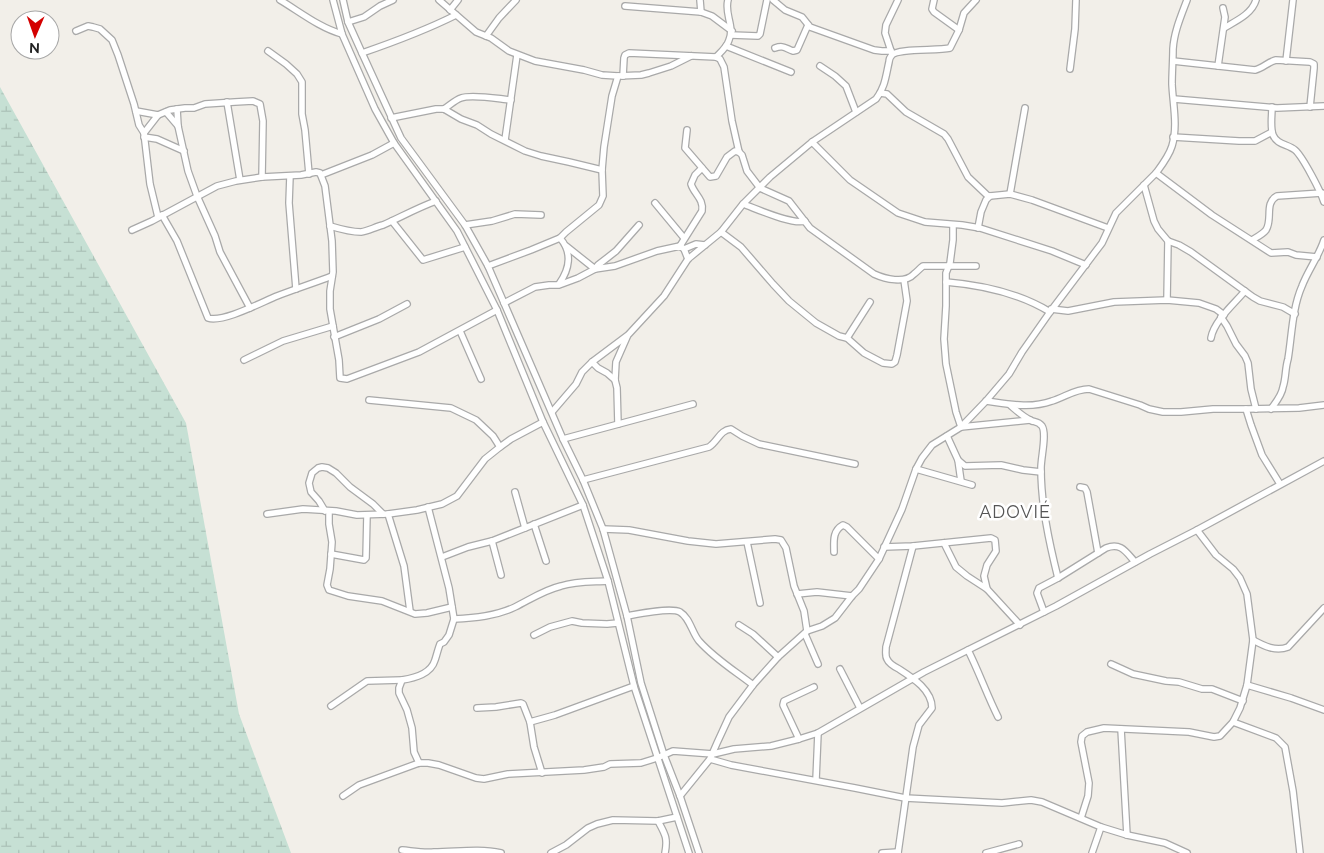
<svg xmlns="http://www.w3.org/2000/svg" width="1324" height="853" viewBox="0 0 1324 853" font-family="Raleway,sans-serif">
<style>
.wetland{fill:url(#wetland-marsh)}
.lines{fill:none;stroke-linecap:round;stroke-linejoin:round}
.minor-casing{stroke:#a9a9a9;stroke-width:8}
.minor{stroke:#fff;stroke-width:5.5}
.labels{text-anchor:middle;dominant-baseline:central;stroke-width:5;stroke-linejoin:round;paint-order:stroke}
.quarter-label{font-size:18px;letter-spacing:1px;fill:#555;stroke:#fff}
</style>
<defs>
<pattern id="wetland-marsh" width="20" height="14" patternUnits="userSpaceOnUse" patternTransform="scale(1.25)"><rect width="20" height="14" fill="#c6e0d4"/><path d="M1 5h8M5 5V1M11 12h8M15 12V8" fill="none" stroke="#aac0b6"/></pattern>
</defs>
<rect width="100%" height="100%" fill="#f2efe9"/>
<path class="wetland" d="M0,87L186,423L239,714L291,853H0Z"/>
<g class="lines">
<defs>
<g id="minor">
<path d="M280,0C300,12 320,28 342,34"/>
<path d="M333,0L342,34L375,109L394,143L457,231L497,310L543,422L583,505L608,581L634,686L689,853"/>
<path d="M343,0L348,22L362,53L401,138L465,225L488,266L563,439L583,480L603,529L627,616L641,683L664,755L680,796L699,853"/>
<path d="M439,0L476,32L491,38L509,51L535,61L584,70L602,75L618,76L641,75L649,73L671,66L691,56"/>
<path d="M700,0L701,12"/>
<path d="M773,0L785,10L802,17L810,27L874,50L882,51H891"/>
<path d="M934,0L932,9L934,12L959,30"/>
<path d="M625,6L701,12L712,16L732,31"/>
<path d="M450,10L458,0"/>
<path d="M348,22L364,17L380,6L393,0"/>
<path d="M1224,28C1236,21 1252,14 1256,0"/>
<path d="M76,31L88,26L93,27L100,29L112,40L118,55L134,104L139,125L144,133"/>
<path d="M731,35L758,36L760,34L767,0"/>
<path d="M486,36L499,18L516,0"/>
<path d="M726,46L791,72"/>
<path d="M775,48C783,45 785,48 793,51L797,50L808,25"/>
<path d="M268,51L286,64L297,74L302,82V114L305,130L309,174"/>
<path d="M362,53C394,42 426,30 456,15"/>
<path d="M892,54L885,33L886,25L898,0"/>
<path d="M716,57C721,52 727,47 729,40C735,26 724,14 728,0"/>
<path d="M1173,61L1255,70C1263,68 1268,62 1276,60L1310,62L1314,64V68L1310,107"/>
<path d="M1286,61L1293,0"/>
<path d="M820,66L835,76L846,86L856,112"/>
<path d="M1218,66L1225,17L1223,8"/>
<path d="M1070,69L1075,29L1076,0"/>
<path d="M623,76L624,58L625,55L629,53L716,57L720,59L724,67L732,121L739,152L742,155L747,171L760,188L789,201L810,228L874,274C885,279 905,284 914,274C918,271 919,269 923,266H976"/>
<path d="M880,93L887,94L906,112L944,134L948,139L968,177L988,196H990"/>
<path d="M1174,99L1277,108L1324,106"/>
<path d="M227,102L240,180"/>
<path d="M1272,107C1272,116 1270,127 1273,135C1277,145 1288,144 1295,150C1303,157 1321,192 1324,202"/>
<path d="M177,109L178,126L188,171L197,196L215,236L220,252L250,308"/>
<path d="M444,109C449,106 455,100 461,98C472,94 499,99 511,100"/>
<path d="M136,111L158,115"/>
<path d="M166,112L178,126"/>
<path d="M391,118L436,109H444L461,119L477,125L491,134L525,151L541,156L569,162L602,170"/>
<path d="M687,130L685,148L710,177L716,176L727,157L735,151L739,152"/>
<path d="M144,137L157,139L184,151"/>
<path d="M1173,137L1239,141H1255L1272,132"/>
<path d="M505,140L517,55"/>
<path d="M812,142L850,180L898,213L925,222L962,225L980,228L1052,251L1086,265"/>
<path d="M1156,173L1212,215L1271,253L1288,252L1296,255L1317,257"/>
<path d="M321,175L372,155L394,143"/>
<path d="M290,176L289,203L296,289"/>
<path d="M1144,185L1154,221L1158,229L1168,241L1179,245L1191,252L1253,297L1260,301L1283,307L1295,314"/>
<path d="M1010,194L1025,108"/>
<path d="M655,203L684,238"/>
<path d="M743,204C757,209 792,225 805,221"/>
<path d="M162,215L177,241L208,318C223,323 262,302 277,296C295,289 314,283 332,276"/>
<path d="M158,217L150,184L144,133L158,115L170,110L185,108H194L205,104L235,102L253,101L260,104L263,121L262,177"/>
<path d="M392,221L423,260L465,247"/>
<path d="M465,225L492,221L515,214L541,215"/>
<path d="M953,225V240L950,263L946,273V306L944,339L946,364L956,412L961,427L1030,420"/>
<path d="M330,226C340,229 350,232 361,232C368,231 375,227 383,225C401,217 417,208 436,201"/>
<path d="M978,228L981,212L986,200L990,196L1010,194L1032,200L1108,228"/>
<path d="M132,230L152,221L217,186L236,181L262,177L301,175L316,172L320,173L325,186L332,241L333,272L330,291V309L339,360L340,378L347,379L419,352L497,310"/>
<path d="M721,232L741,247L773,284L789,301L816,323L839,336L847,338L864,353L883,363L892,364L895,362L897,355L907,301L904,280"/>
<path d="M1252,240C1257,237 1263,234 1266,230C1273,219 1264,203 1277,196L1322,193"/>
<path d="M566,246L595,269L598,265L616,251L639,225"/>
<path d="M680,246L702,211C704,199 694,194 691,184L695,175L702,168"/>
<path d="M684,249L696,244L705,245"/>
<path d="M488,266L531,250L560,238L566,232L599,205L603,196L602,170L604,147L612,96L618,76"/>
<path d="M946,282C982,285 1019,293 1050,312"/>
<path d="M559,284C569,270 573,253 560,238"/>
<path d="M1167,300L1168,241"/>
<path d="M504,303L535,287L549,285H559L578,278L595,269L615,266L657,251L680,246L684,249L688,259"/>
<path d="M1051,309L1068,311L1114,302L1167,300L1199,303L1216,309L1224,315"/>
<path d="M1221,317L1227,326L1236,344L1245,356L1248,363L1251,389L1256,409"/>
<path d="M460,331L481,379"/>
<path d="M334,337L379,319L407,304"/>
<path d="M847,338L870,302"/>
<path d="M1211,338C1214,321 1234,304 1245,291"/>
<path d="M244,360L283,341L333,326"/>
<path d="M592,362L598,368L607,373L615,380L617,388L618,424"/>
<path d="M615,380L616,362L627,337"/>
<path d="M369,400L451,408L476,420L493,436L500,447"/>
<path d="M986,401C1008,404 1030,409 1052,401C1065,397 1075,389 1089,389L1140,405L1149,409L1163,412H1181L1213,409H1246L1251,425L1262,455L1280,484"/>
<path d="M1010,405C1017,411 1023,417 1032,421C1036,422 1039,422 1042,426C1047,434 1041,457 1041,468C1041,505 1049,542 1058,578"/>
<path d="M1246,409L1299,408L1324,405"/>
<path d="M1271,409C1276,402 1282,395 1283,387C1286,378 1285,369 1288,359C1292,335 1292,309 1302,286C1308,270 1319,256 1324,240"/>
<path d="M552,412L576,384L582,372L592,362L628,335L664,296L688,259L721,232L743,204L770,177L812,142L876,99C885,88 886,75 889,62C889,60 890,57 892,55C898,48 938,51 950,48L959,30L964,13L976,0"/>
<path d="M947,436L958,460L965,466L1001,465L1023,470L1041,472"/>
<path d="M563,439L693,404"/>
<path d="M958,460L961,481"/>
<path d="M916,469L972,485"/>
<path d="M583,480L709,447C718,441 720,430 731,429L742,436L759,444L855,464"/>
<path d="M1080,487L1085,488L1087,492L1098,553"/>
<path d="M515,492L525,528"/>
<path d="M325,511L319,501L311,492L309,483L312,473L318,468L322,467L328,468L336,473L350,487L373,504L383,514"/>
<path d="M329,512V524L332,542L330,569L327,585L329,590L348,596L382,601L415,614L427,613L452,607"/>
<path d="M267,514L303,509L336,511L357,515L388,514L417,510L442,504L457,496L485,459L500,447L511,439L543,422"/>
<path d="M388,514L404,566L410,611"/>
<path d="M534,524L546,561"/>
<path d="M603,529L629,530L688,541L716,544L775,539L781,540L786,548L794,586L804,611L807,631"/>
<path d="M492,541L501,575"/>
<path d="M747,542L760,603"/>
<path d="M944,543L956,567L967,576L987,589"/>
<path d="M884,547L913,546L991,538L995,540L996,551L987,565L984,576L987,589L1020,625"/>
<path d="M834,552C834,542 832,531 843,525L847,527L879,559"/>
<path d="M331,554L364,560L366,558L367,515"/>
<path d="M442,557L468,547L492,541L583,505"/>
<path d="M797,594L817,592L852,596"/>
<path d="M1044,612L1037,593L1039,588L1058,578L1106,548C1121,542 1126,552 1135,562"/>
<path d="M627,616C638,614 671,607 680,612C690,618 692,633 699,641C715,659 735,671 753,685"/>
<path d="M454,619C475,618 496,616 515,607C531,599 544,590 561,586C576,581 592,582 608,581"/>
<path d="M739,625L753,634L778,657"/>
<path d="M805,634L818,664"/>
<path d="M534,635L550,627L572,621L582,623L607,624L618,623"/>
<path d="M1253,640C1264,646 1276,652 1288,647L1324,608"/>
<path d="M968,650C979,672 987,695 998,717"/>
<path d="M1111,664L1133,674L1166,681L1179,682L1202,689H1212L1243,701"/>
<path d="M840,669L860,708"/>
<path d="M1247,685L1291,698L1324,710"/>
<path d="M331,706L367,681L402,680"/>
<path d="M477,708L496,707L521,703L523,704L530,722L555,715L634,686"/>
<path d="M530,722L534,747L542,773"/>
<path d="M1233,722L1276,738L1285,747L1293,791L1300,853"/>
<path d="M1121,729L1127,835"/>
<path d="M799,739L783,705L784,701L814,687"/>
<path d="M710,759L731,765L855,788L905,798L1002,803L1031,800L1042,802L1101,827L1127,835L1165,843L1187,853"/>
<path d="M419,763L414,752L412,728L407,710L399,693V688L402,680C415,678 431,674 435,660C437,654 438,649 440,644L444,642L449,635L454,619L449,588L428,507"/>
<path d="M816,780L818,733"/>
<path d="M343,796L359,785L419,763H428L439,765L476,778L484,779L508,774L584,770L604,767L610,764L641,763L657,758L673,751L713,754L734,749L771,746L799,739L818,733L924,672L1056,606L1150,554L1197,530L1324,461"/>
<path d="M680,796L710,759L717,743L729,717L753,685L778,657L807,631L822,626L835,618L852,596L859,589L879,559L902,509L916,469L922,458L932,445L961,427L986,401L1009,374L1022,352L1050,312L1102,243L1116,213L1156,173C1162,165 1169,156 1172,146C1178,126 1173,105 1172,84C1172,73 1173,60 1173,49C1174,32 1181,16 1187,0"/>
<path d="M1081,818L1088,796L1089,783L1081,742L1082,736L1087,732L1104,728L1189,732L1214,737L1220,736L1233,722L1240,708L1247,685L1253,640L1247,594L1240,578L1233,569L1216,555L1197,530"/>
<path d="M658,821C665,834 668,838 665,853"/>
<path d="M402,850C413,851 423,853 434,852C456,852 479,848 501,853"/>
<path d="M551,853L566,845L588,828L597,824L613,820L658,821L677,817"/>
<path d="M882,853L898,852"/>
<path d="M898,853L913,747L919,725L932,708C932,690 913,678 899,669C895,667 889,664 887,659C885,656 886,652 886,647L913,546"/>
<path d="M986,853L1019,844"/>
<path d="M1092,853L1101,827"/>
</g>
</defs>
<use href="#minor" class="minor-casing"/>
<use href="#minor" class="minor"/>
</g>
<g class="labels">
<g class="quarter-label">
<text x="1015" y="511">ADOVIÉ</text>
</g>
</g>
<g transform="translate(35 35) rotate(182)"><circle r="24" fill="#ffffff" stroke="#a7a7a7"/>
<path d="M0-4L9 19L0 12L-9 19Z" fill="#d40000"/>
<text y="-8" font-size="14" font-weight="bold" text-anchor="middle" fill="#222222">N</text>
</g>
</svg>
